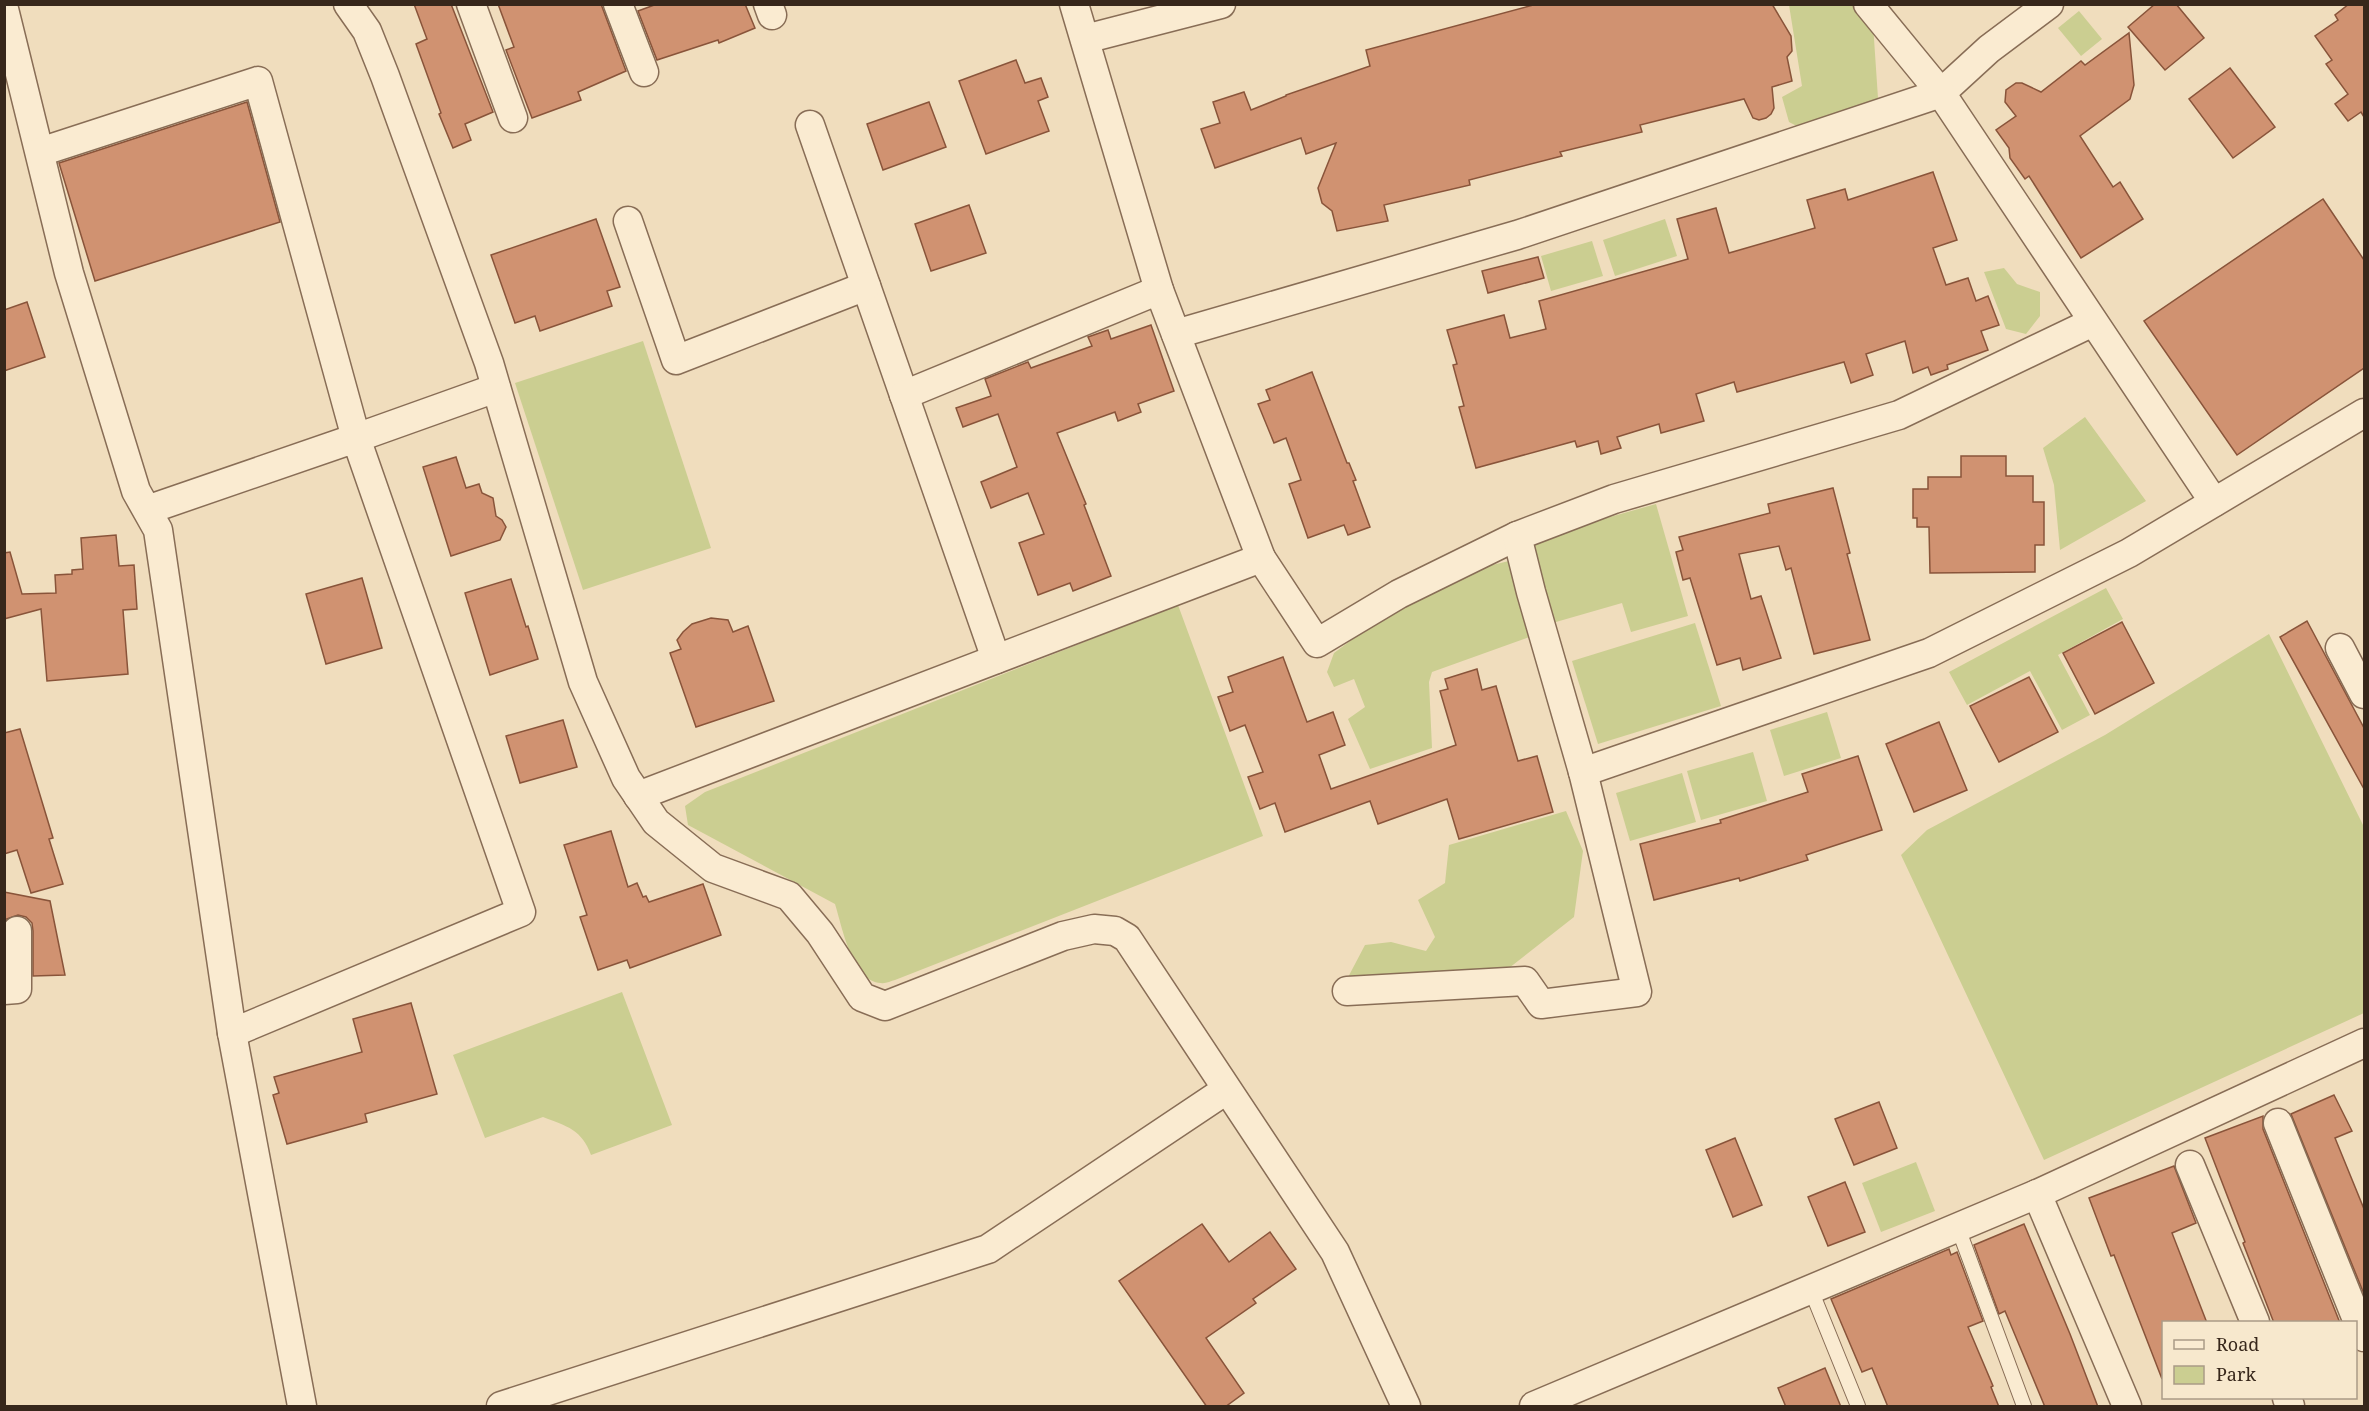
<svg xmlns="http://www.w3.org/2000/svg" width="2369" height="1411" viewBox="0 0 2369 1411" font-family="'Noto Serif',serif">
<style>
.green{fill:#cbce91}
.building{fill:#d09271;stroke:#89543a;stroke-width:1.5}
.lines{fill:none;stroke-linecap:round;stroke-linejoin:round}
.lane-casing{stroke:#886d56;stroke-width:16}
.street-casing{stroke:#886d56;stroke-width:31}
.lane{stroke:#faebd1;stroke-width:14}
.street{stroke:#faebd1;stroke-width:28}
</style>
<rect width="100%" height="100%" fill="#f0ddbd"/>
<g class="green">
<path d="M1789,5H1857L1873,24L1879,113L1812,134L1789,122L1782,97L1802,86Z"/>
<path d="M2079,11L2102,39L2081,56L2058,28Z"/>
<path d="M1665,219L1677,256L1615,276L1603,240Z"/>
<path d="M1592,241L1603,276L1551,291L1541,256Z"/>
<path d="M2004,268L2017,284L2040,292V316L2026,334L2006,329L1984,272Z"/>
<path d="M643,341L711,548L583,590L515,383Z"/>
<path d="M2085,417L2146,501L2060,550L2054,485L2043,448Z"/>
<path d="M1656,504L1688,616L1631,632L1622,603L1549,624L1525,541Z"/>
<path d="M1509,561L1535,635L1432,672L1429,682L1432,748L1370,769L1348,719L1365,707L1354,679L1334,687L1327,672L1334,653L1413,594L1467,571Z"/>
<path d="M2106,588L2123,619L2058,655L2090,715L2062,730L2030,671L1967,705L1949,672Z"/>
<path d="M1178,605L1263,836L895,980C891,981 885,984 881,983C852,982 842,926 835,904L688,825L685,806L705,792Z"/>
<path d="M1695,623L1721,706L1598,744L1572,661Z"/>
<path d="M2269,634L2364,827V1013L2044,1160L1901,855L1927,830L2105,735Z"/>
<path d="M1827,712L1841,758L1784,776L1770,730Z"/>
<path d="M1753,752L1767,801L1701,820L1687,771Z"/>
<path d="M1682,773L1696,822L1630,841L1616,793Z"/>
<path d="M1566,811L1583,851L1574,917L1509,968L1451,982L1345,983L1365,945L1391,942L1426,951L1435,937L1418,900L1445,883L1449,845Z"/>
<path d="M622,992L672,1125L591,1155C582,1130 567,1126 543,1117L485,1138L453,1055Z"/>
<path d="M1916,1162L1935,1211L1881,1232L1862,1183Z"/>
</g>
<g class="building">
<path d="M414,4H451L493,112L465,124L471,140L453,148L439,114L441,113L416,44L427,39Z"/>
<path d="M498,4H601L626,71L578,92L581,100L532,118L506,50L514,47Z"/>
<path d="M657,4H745L755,28L719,43L718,40L657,60L638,11Z"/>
<path d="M1537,4H1772L1791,36L1792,51L1787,57L1792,81L1772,87L1774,108L1771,114L1766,118L1759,120L1753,118L1744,99L1640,125L1642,132L1560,152L1562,156L1469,180L1470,185L1384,205L1388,221L1337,231L1332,211L1322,203L1318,188L1336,143L1306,154L1301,138L1215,168L1201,129L1220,123L1213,102L1244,92L1251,110L1286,96V95L1370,66L1366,50Z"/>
<path d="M2155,4H2176L2204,38L2165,70L2128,27Z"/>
<path d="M2349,4H2364V117L2361,112L2348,121L2335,104L2348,94L2326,64L2332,60L2315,36L2338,20L2335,15Z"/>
<path d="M2129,33L2134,85L2130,99L2080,136L2113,187L2120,182L2143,219L2081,258L2029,176L2025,179L2010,158L2009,148L1996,130L2016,116L2005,102L2006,90L2016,83H2022L2041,92L2081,61L2085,65Z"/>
<path d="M1016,60L1025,83L1041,78L1048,97L1038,101L1049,131L986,154L959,81Z"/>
<path d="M2230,68L2275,127L2233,158L2189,99Z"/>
<path d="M247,102L280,222L95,281L59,163Z"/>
<path d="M929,102L946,147L883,170L867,124Z"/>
<path d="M1933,172L1957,240L1933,248L1946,285L1968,278L1976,301L1988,296L1999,325L1981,331L1988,350L1947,365L1948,369L1931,375L1928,367L1913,373L1905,341L1866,354L1873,375L1851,383L1844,362L1737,392L1734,382L1696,394L1704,421L1661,433L1659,424L1617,437L1621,448L1601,454L1598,441L1577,447L1575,441L1476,468L1459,407L1464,406L1453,365L1457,364L1447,330L1504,315L1510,338L1546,329L1539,301L1688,259L1677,219L1716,208L1729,253L1815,228L1807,200L1845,189L1848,200Z"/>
<path d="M2323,199L2364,260V368L2237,455L2144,321Z"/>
<path d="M969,205L986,253L931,271L915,224Z"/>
<path d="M596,219L620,287L607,291L612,306L540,331L535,316L515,323L491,255Z"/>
<path d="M1538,257L1544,278L1488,293L1482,271Z"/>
<path d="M27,302L45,357L4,371V310Z"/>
<path d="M1151,325L1174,391L1138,404L1141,412L1118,421L1115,412L1057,433L1086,504L1084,505L1111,576L1073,591L1070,583L1038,595L1019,543L1044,534L1028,493L991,508L981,482L1017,467L998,414L963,427L956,408L991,396L985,379L1028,362L1031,368L1092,346L1088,337L1108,330L1111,339Z"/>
<path d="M1312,372L1347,463H1349L1356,480L1353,481L1370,527L1348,535L1344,525L1308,538L1289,484L1301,480L1286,438L1274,443L1258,404L1270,400L1266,390Z"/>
<path d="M1961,456H2006V476H2033V502H2044V545H2035V572L1930,573L1929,527H1917V518H1913V489H1928V477H1961Z"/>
<path d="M456,457L466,488L479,484L482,493L493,498L496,516L502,520L506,527L500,540L451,556L423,467Z"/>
<path d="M1833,488L1850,553L1847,554L1870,640L1814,654L1791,568L1786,570L1779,546L1739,554L1751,599L1761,596L1781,658L1743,670L1740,658L1717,665L1690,578L1683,580L1676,552L1683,550L1679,537L1770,513L1768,504Z"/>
<path d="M116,535L119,566L134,565L137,609L123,610L128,674L47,681L41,609L4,619V553L10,552L22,594L56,593L55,575L72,574V570L83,569L81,538Z"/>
<path d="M362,578L382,648L326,664L306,594Z"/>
<path d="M511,579L526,627L528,626L538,659L490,675L465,593Z"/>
<path d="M711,618L728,620L733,632L748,626L774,701L696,727L670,653L681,649L677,640L683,632L692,624Z"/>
<path d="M2307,621L2364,728V789L2280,637Z"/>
<path d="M2122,622L2154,683L2095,714L2063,653Z"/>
<path d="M1283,657L1307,722L1333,712L1345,745L1319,755L1331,789L1456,745L1440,691L1448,689L1445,679L1477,669L1482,690L1496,686L1518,761L1537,756L1553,812L1459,839L1447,799L1378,824L1370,801L1285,832L1275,803L1260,809L1248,777L1263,772L1245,725L1230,731L1218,697L1233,692L1228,677Z"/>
<path d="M2029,677L2058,732L1999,762L1970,706Z"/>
<path d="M563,720L577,767L520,783L506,736Z"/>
<path d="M1939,722L1967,790L1914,812L1886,744Z"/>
<path d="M20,729L53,838L49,839L63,884L31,893L17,850L4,854V733Z"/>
<path d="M1858,756L1882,830L1806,855L1808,860L1740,881L1739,878L1654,900L1640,844L1721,823L1720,820L1808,792L1802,774Z"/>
<path d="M611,831L628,887L637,883L643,897L646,896L649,902L703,884L721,935L630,968L627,960L598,970L580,917L587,915L564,845Z"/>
<path d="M4,892L50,901L65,975L33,976V931L32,923L26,917L18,915L4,920Z"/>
<path d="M411,1003L437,1094L365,1114L367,1122L287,1144L273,1095L279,1093L274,1077L362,1052L353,1019Z"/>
<path d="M2334,1095L2352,1131L2335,1138L2364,1209V1294L2291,1114Z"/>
<path d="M1879,1102L1897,1148L1854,1165L1835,1119Z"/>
<path d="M2263,1116V1129L2340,1323H2274L2243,1243L2245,1242L2205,1138Z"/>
<path d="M1735,1138L1762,1205L1733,1217L1706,1150Z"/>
<path d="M2174,1166L2196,1223L2172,1233L2207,1323H2163L2162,1379L2114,1255L2111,1256L2089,1198Z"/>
<path d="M1845,1182L1865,1232L1828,1246L1808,1197Z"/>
<path d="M1202,1224L1229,1262L1270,1232L1296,1269L1253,1299L1256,1303L1206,1338L1244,1393L1225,1407H1207L1119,1281Z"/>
<path d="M2024,1224L2070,1334L2098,1407H2045L2005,1311L1999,1314L1974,1245Z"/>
<path d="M1949,1249L1951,1255L1957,1252L1983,1321L1968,1327L1993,1386L1991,1387L1999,1407H1888L1872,1368L1862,1372L1831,1299Z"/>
<path d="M1825,1368L1841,1407H1786L1778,1388Z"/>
</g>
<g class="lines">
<defs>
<g id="lane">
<path d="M1958,1228L2024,1406"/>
<path d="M1811,1290L1858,1406"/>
</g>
<g id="street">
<path d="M348,4L367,31L385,76L489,363L583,682L626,778L656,822L713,868L789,896L820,933L862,997L885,1006L1063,936L1094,929L1115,931L1127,938L1335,1252L1406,1406"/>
<path d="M471,4L513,118"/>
<path d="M618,4L644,72"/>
<path d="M768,4L772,15"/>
<path d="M1868,4L1941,93L1989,49L2049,4"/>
<path d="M4,9L69,273L136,491L158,530L232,1033L521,912L356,438L147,510"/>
<path d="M1085,39L1221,4"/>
<path d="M810,125L996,659"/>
<path d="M40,152L258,81L356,438L496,388"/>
<path d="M628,221L676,360L866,286"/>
<path d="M1176,334L1517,235L1941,93L2214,502"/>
<path d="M904,395L1159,290"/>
<path d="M1261,558L1317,643L1399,594L1517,536"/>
<path d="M2340,648L2364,694"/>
<path d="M1583,772L1929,653L2129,553L2364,413"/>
<path d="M638,796L1261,558L1159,290L1074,4"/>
<path d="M4,990L17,989V931"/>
<path d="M1347,991L1525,981L1541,1004L1637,992L1583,772L1531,592L1517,536L1614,499L1899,415L2093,322"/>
<path d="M232,1033L302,1406"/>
<path d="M2278,1123L2364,1337"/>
<path d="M2190,1165L2255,1322"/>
<path d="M2037,1194L2127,1406"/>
<path d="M2287,1398L2290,1406"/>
<path d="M501,1406L988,1249L1226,1090"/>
<path d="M1534,1406L2037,1194L2364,1043"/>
</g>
</defs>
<use href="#lane" class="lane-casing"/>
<use href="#street" class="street-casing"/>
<use href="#lane" class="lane"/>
<use href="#street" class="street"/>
</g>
<rect width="2369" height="1411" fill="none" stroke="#37271b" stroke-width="12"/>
<rect x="2162" y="1321" width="195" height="78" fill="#f7e8cd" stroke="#aa9b86" stroke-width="1.5"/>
<rect x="2174" y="1340" width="30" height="9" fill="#faebd1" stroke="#aa9b86" stroke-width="1.5"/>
<text x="2216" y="1351" font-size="18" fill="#37271b">Road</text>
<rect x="2174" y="1366" width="30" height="18" fill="#cbce91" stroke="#aa9b86" stroke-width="1.5"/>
<text x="2216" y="1381" font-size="18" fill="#37271b">Park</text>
</svg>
